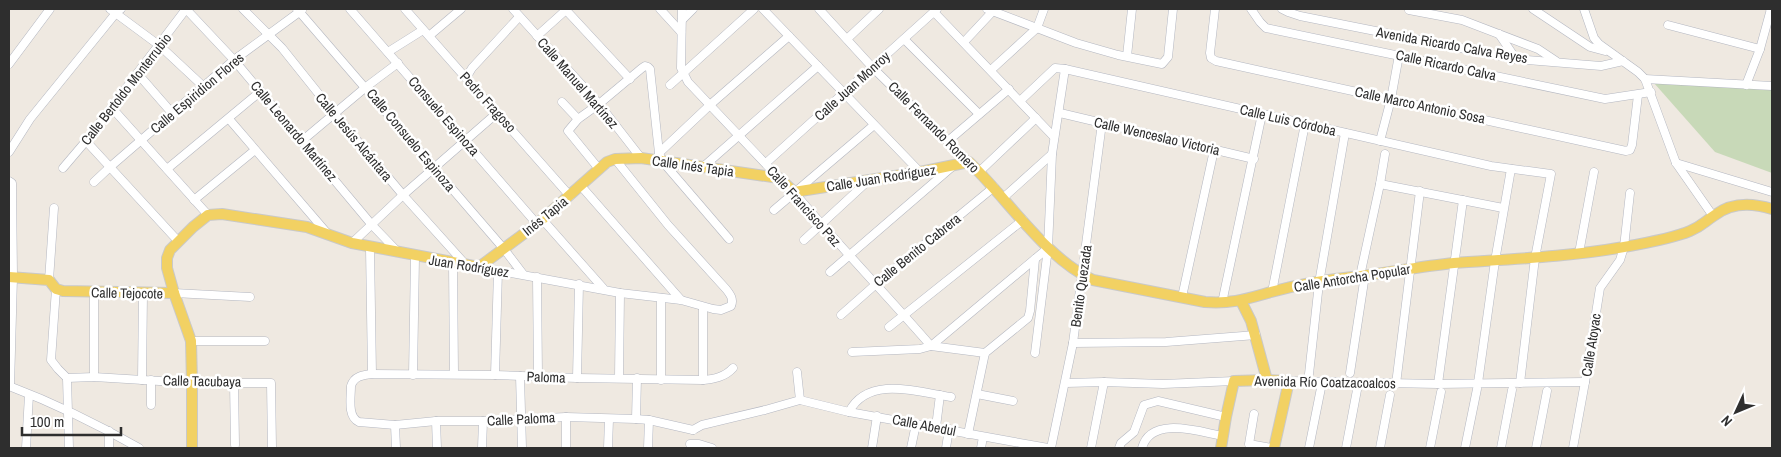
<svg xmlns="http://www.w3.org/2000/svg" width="1781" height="457" viewBox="0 0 1781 457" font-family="'Archivo Narrow',sans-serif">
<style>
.cemetery{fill:#c8d9b8}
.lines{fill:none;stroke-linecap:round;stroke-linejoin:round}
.minor-casing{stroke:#b4b7c1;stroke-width:9}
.major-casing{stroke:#c9c9c9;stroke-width:12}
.minor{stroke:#fff;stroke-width:8}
.major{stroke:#f2d163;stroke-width:10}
.labels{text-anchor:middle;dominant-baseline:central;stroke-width:5;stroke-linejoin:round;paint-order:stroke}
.street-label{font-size:14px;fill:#2e2e2e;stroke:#fff}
</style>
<rect width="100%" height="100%" fill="#efe9e1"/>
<path class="cemetery" d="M1654,83L1772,90V173L1715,152Z"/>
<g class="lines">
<defs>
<g id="minor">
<path d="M110,9L160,46L204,87"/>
<path d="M186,9L234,60L372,225L398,252"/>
<path d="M243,9L282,48L334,113L403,195L466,265"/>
<path d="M297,9L504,249L523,274"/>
<path d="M350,9L537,224"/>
<path d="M405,9L570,196"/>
<path d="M513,9L599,104L641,158"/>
<path d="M565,9L630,79"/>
<path d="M660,9L681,32"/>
<path d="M682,9L681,68L688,82L779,178"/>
<path d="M763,9L920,172"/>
<path d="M819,9L873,68L969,162"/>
<path d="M987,9L1076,43L1118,55L1162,64L1168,57L1173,9"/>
<path d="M1215,9L1210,53L1211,58L1216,61L1626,151L1630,150L1632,145L1638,95"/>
<path d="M1251,9L1260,22L1266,28L1605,99L1651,92"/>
<path d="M1282,9L1288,12L1300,16L1516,59L1601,66L1623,61"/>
<path d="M1533,9L1590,47L1605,51"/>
<path d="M1584,9L1594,38L1599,44L1638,72L1645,79L1676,163L1713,216"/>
<path d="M1409,10L1462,20L1538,49L1556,61"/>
<path d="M934,12L1054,137"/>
<path d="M682,20L693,9"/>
<path d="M1668,25L1760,49"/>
<path d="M1499,34L1516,59"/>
<path d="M429,36L461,9"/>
<path d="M537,36L566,10"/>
<path d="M847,39L879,9"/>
<path d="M904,39L979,114"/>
<path d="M964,42L993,11"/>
<path d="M388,52L423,30"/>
<path d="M1127,56L1132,9"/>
<path d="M9,64L50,9"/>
<path d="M991,70L1037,28L1044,9"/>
<path d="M138,74L172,113"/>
<path d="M466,78L472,68L519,17"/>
<path d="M1645,79L1772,86"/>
<path d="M670,85L754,9"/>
<path d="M1746,85L1760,49L1771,9H1770"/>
<path d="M1020,101L1055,68L1065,69L1491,166L1551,174L1535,258L1520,383"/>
<path d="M562,102L578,119"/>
<path d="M112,108L208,215"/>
<path d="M1060,113L1254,159"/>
<path d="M229,119L327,233"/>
<path d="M303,140L366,87L398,63"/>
<path d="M86,141L178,241"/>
<path d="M948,141L1009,89"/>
<path d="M1380,141L1391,99L1399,55"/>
<path d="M9,152L30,119L116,13L121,9"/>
<path d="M659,153L711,104L789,36"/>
<path d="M766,163L937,9"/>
<path d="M1676,163L1772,192"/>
<path d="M703,167L818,66"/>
<path d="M63,168L86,141L186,9"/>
<path d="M167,169L261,91"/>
<path d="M599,169L568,131L578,119L599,104L642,68L645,66L648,67L650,69L659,153L662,161L729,239"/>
<path d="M979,172L1036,118"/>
<path d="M9,181L12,183L13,277L10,386"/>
<path d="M94,182L110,167L234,60L302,10"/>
<path d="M1380,184L1503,208"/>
<path d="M581,186L681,300"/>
<path d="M794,192C838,245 886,294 931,346L985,353"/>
<path d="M1003,198L1052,154"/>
<path d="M194,200L255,150"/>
<path d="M774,210L874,125"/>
<path d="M542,219L603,288"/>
<path d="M804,240L869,180"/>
<path d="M352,243L403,195L497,113"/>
<path d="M370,248L372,374"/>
<path d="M1579,253L1594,172"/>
<path d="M453,263L454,374"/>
<path d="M479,267L620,293L681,300L713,309L721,310L731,306C734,299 730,294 726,289L668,225L615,159"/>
<path d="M830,272L953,166"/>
<path d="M1360,276L1380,184L1385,154"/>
<path d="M537,277L538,376"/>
<path d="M49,280L54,208"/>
<path d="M56,289L51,360L58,369L67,378"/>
<path d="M94,292V377"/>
<path d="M1272,292L1305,124"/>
<path d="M174,293L250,297"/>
<path d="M1182,297L1214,150"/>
<path d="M661,298V380"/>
<path d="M1222,303L1262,114"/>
<path d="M841,315L875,285L994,187"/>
<path d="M889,327L1023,220"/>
<path d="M191,341H265"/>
<path d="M1073,343L1166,342L1256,335"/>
<path d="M852,352L920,349L931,346L1048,248"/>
<path d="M985,353L1028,318L1030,311L1035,259"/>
<path d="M1035,353L1048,248L1052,154L1065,69"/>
<path d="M797,372L800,400"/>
<path d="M1350,373L1365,275"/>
<path d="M1309,374L1319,283L1345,133"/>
<path d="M413,375L415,257"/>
<path d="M495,375L498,271"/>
<path d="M520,376L522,448"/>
<path d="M67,378L94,377L192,383H271L272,448"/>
<path d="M67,378L69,448"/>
<path d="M577,378L579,284"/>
<path d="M619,378L620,293"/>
<path d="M142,380L143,293"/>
<path d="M703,380V307"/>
<path d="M1289,381L1438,384L1585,382"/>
<path d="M234,382L235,445"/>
<path d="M1066,383L1104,382L1163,384L1234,381"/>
<path d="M1478,383L1495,261L1511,169"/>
<path d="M1396,384L1420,191"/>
<path d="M1438,384L1463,200"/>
<path d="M9,386C54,403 97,424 139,448"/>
<path d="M977,394L1013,401"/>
<path d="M151,405V380"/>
<path d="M849,412C868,375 918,392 951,397"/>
<path d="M1254,414L1249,444L1272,448"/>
<path d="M636,419L637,378"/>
<path d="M436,421L437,448"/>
<path d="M395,425L396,448"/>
<path d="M936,427L940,395"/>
<path d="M693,430L649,420L636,419L566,417L483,421H436L395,425L359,422C347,417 351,397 351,386C354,376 363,375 372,374L495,375L577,378L703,380C714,379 725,377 733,368"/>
<path d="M693,430L702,425L765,410L800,400L849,412L1048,448"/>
<path d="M968,434L985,353"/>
<path d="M690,444H699L712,448"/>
<path d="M26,448L29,395"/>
<path d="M109,448V431"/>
<path d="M482,448L483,421"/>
<path d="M566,448V417"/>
<path d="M608,448L609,419"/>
<path d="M648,448L649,420"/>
<path d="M872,448L877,416"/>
<path d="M911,448L916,424"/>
<path d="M946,448L949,429"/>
<path d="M981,448L983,437"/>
<path d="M1051,448L1073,343L1102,123"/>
<path d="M1091,448L1104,382"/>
<path d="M1119,448L1121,443L1134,432L1144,405L1158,401L1226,417"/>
<path d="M1142,448C1151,415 1200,432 1223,436"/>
<path d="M1309,448L1322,383"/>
<path d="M1346,448L1357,390"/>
<path d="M1380,448L1390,395"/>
<path d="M1430,448L1441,392"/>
<path d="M1465,448L1477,389"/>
<path d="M1501,448L1512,390"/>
<path d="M1536,448L1547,391"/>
<path d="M1573,448L1585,382L1600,288L1620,260L1624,247L1630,193"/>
</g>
<g id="major">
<path d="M9,277L49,280L56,289L63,291L174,293"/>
<path d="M1241,301L1251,321L1267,380"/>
<path d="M192,448V383L191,341L174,293L167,268V258L170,250L193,227L208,215L222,214L307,227L352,243L479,267L537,224L607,162L615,159L641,158L779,178L794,192L920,172L969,162C1007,198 1045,258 1093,280L1205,302C1232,304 1246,299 1271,292C1300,284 1331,279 1361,276C1392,272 1423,266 1454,263C1511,259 1568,257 1624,247C1641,244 1674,238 1690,231C1702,226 1704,222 1715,215C1732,202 1753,203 1772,209"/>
<path d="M1221,448L1226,417L1234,381L1267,380L1289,381L1274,448"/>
</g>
</defs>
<use href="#minor" class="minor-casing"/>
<use href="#major" class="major-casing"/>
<use href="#minor" class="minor"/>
<use href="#major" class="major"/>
</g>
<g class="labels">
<g class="street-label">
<text transform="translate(1452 45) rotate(10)">Avenida Ricardo Calva Reyes</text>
<text transform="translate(1446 65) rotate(12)">Calle Ricardo Calva</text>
<text transform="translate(578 83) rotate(49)">Calle Manuel Martínez</text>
<text transform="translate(852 86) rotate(-42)">Calle Juan Monroy</text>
<text transform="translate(126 89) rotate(-52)">Calle Bertoldo Monterrubio</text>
<text transform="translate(197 93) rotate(-40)">Calle Espiridion Flores</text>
<text transform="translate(488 102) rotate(48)">Pedro Fragoso</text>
<text transform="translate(1420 105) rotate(12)">Calle Marco Antonio Sosa</text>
<text transform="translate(444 116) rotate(49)">Consuelo Espinoza</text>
<text transform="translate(1288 120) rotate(13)">Calle Luis Córdoba</text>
<text transform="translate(934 127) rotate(45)">Calle Fernando Romero</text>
<text transform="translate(294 131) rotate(50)">Calle Leonardo Martínez</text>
<text transform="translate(1157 136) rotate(13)">Calle Wenceslao Victoria</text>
<text transform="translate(354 137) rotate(50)">Calle Jesús Alcántara</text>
<text transform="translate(411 140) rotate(50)">Calle Consuelo Espinoza</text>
<text transform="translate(693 166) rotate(8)">Calle Inés Tapia</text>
<text transform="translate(881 178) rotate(-9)">Calle Juan Rodríguez</text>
<text transform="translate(804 206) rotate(48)">Calle Francisco Paz</text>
<text transform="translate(545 216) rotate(-39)">Inés Tapia</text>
<text transform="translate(917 250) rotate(-39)">Calle Benito Cabrera</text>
<text transform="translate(469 266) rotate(9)">Juan Rodríguez</text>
<text transform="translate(1352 278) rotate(-9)">Calle Antorcha Popular</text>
<text transform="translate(1081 286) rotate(-82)">Benito Quezada</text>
<text transform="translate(127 293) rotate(1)">Calle Tejocote</text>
<text transform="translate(1591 345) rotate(-81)">Calle Atoyac</text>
<text transform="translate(546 377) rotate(2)">Paloma</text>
<text transform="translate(202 381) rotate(1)">Calle Tacubaya</text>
<text transform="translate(1325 382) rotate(1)">Avenida Río Coatzacoalcos</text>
<text transform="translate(521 419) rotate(-3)">Calle Paloma</text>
<text transform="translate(924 425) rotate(11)">Calle Abedul</text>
</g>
</g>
<rect width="1781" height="457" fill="none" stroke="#2e2e2e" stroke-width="20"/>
<g transform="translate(1736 412) rotate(226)" stroke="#ffffff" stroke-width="4" paint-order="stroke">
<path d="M0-4L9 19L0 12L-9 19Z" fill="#2e2e2e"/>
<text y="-8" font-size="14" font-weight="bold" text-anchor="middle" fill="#2e2e2e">N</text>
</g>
<path d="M22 427v8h99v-8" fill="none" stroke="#2e2e2e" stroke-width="2.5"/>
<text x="30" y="427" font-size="15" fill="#2e2e2e" stroke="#ffffff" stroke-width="4" paint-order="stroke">100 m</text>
</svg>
